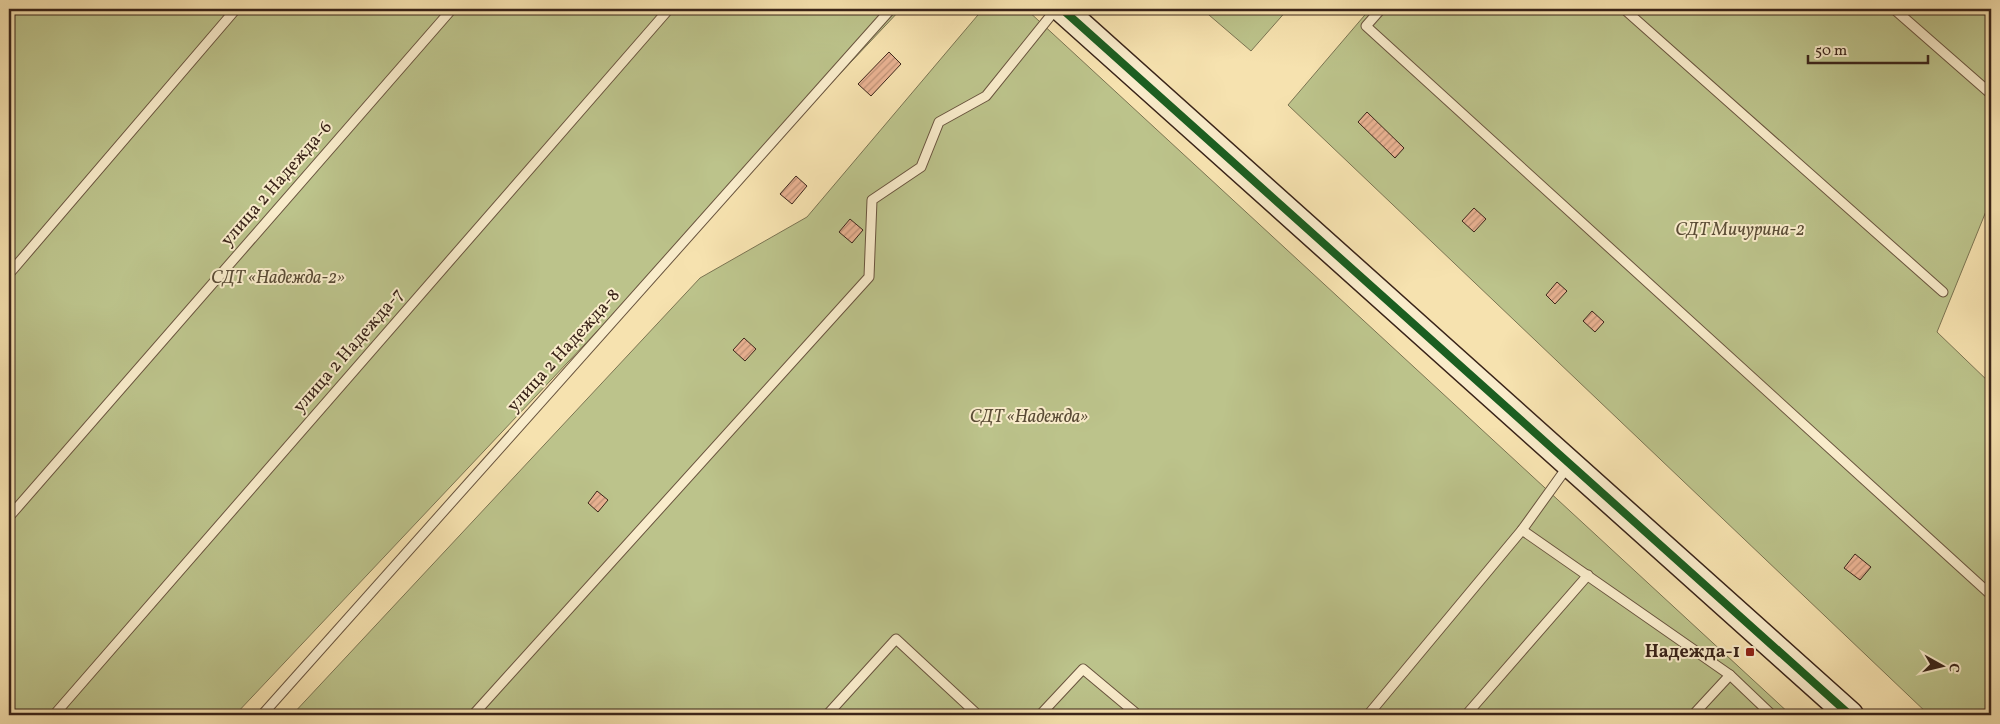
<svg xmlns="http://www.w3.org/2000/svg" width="2000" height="724" viewBox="0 0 2000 724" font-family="Vollkorn,serif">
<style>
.green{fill:#bcc38b;stroke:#7b7452}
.building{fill:url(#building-hatch);stroke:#3a2419}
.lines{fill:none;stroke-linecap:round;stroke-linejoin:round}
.lane-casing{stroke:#69543e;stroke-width:11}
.secondary-casing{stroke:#3a2419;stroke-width:29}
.lane{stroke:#f9eccb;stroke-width:9}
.secondary{stroke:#f9eccb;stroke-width:26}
.cycleway-casing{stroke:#f9eccb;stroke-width:11}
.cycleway{stroke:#1b5e20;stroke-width:8}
.poi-dot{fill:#8f2418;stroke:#f9eccb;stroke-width:2}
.labels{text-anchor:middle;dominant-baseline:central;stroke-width:4;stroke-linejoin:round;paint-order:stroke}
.street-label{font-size:18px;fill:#3a2419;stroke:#f9eccb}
.park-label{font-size:18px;font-style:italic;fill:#5a4c36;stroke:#f9eccb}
.poi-label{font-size:18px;font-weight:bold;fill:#3a2419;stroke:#f9eccb;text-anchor:end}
</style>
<defs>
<pattern id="building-hatch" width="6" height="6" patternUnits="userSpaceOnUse" patternTransform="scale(1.25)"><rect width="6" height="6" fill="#e9b292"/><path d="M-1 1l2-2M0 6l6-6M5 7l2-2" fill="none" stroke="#be9176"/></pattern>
</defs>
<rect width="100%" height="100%" fill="#f6e2af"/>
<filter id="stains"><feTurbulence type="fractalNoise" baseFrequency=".004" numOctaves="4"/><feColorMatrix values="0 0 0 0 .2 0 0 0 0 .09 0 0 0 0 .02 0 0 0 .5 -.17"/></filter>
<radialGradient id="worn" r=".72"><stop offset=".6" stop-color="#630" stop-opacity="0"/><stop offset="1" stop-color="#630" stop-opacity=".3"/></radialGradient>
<g class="green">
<path d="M9,9H901L235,715H9Z"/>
<path d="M983,9H1026L1791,715H292L700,278L807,217Z"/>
<path d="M1202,9H1288L1251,51Z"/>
<path d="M1370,9H1991V199L1937,332L1991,384V715H1929L1288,105Z"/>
</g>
<g class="building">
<path d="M889,52L901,64L871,96L858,84Z"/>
<path d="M1367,112L1404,148L1395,158L1358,122Z"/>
<path d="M796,176L807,186L792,204L780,194Z"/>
<path d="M1474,208L1486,219L1474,232L1462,221Z"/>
<path d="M850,219L863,230L852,243L839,232Z"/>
<path d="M1557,282L1567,291L1555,304L1546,295Z"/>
<path d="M1592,311L1604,322L1595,332L1583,321Z"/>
<path d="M744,338L756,349L745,361L733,350Z"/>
<path d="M597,491L608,500L598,512L588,503Z"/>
<path d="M1855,554L1871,567L1860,580L1844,568Z"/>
</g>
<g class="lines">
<defs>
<g id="lane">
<path d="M1381,9L1366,26L1991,595"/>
<path d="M1624,9L1943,292"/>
<path d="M1894,9L1991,94"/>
<path d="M9,14L13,9"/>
<path d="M9,274L236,9"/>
<path d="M9,517L452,9"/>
<path d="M1522,530L1730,675L1772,715"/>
<path d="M54,715L669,9"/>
<path d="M262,715L891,9"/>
<path d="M473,715L869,277L872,200L921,167L939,122L986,96L1056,9"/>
<path d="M827,715L896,639L978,715"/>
<path d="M1040,715L1083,669L1138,715"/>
<path d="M1368,715L1522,530L1568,466"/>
<path d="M1466,715L1588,575"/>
<path d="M1693,715L1730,675"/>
</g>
<path id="secondary" d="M1062,9L1850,715"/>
</defs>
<use href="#lane" class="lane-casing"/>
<use href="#secondary" class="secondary-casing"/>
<use href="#lane" class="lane"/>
<use href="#secondary" class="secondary"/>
<defs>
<path id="cycleway" d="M1062,9L1850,715"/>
</defs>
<use href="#cycleway" class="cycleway-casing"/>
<use href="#cycleway" class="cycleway"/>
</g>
<rect class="poi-dot" x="1745" y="647" width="10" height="10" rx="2.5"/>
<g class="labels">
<g class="street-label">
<text transform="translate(277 184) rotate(-49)">улица 2 Надежда-6</text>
<text transform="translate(349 351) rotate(-49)">улица 2 Надежда-7</text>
<text transform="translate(564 351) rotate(-48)">улица 2 Надежда-8</text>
</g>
<g class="park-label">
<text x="1740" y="230">СДТ Мичурина-2</text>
<text x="278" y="278">СДТ «Надежда-2»</text>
<text x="1029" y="417">СДТ «Надежда»</text>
</g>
<g class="poi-label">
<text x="1740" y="652">Надежда-1</text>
</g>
</g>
<rect width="2000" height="724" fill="none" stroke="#f6e2af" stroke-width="30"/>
<rect x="10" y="10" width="1980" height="704" fill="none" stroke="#3a2419" stroke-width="2.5"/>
<rect x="15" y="15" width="1970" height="694" fill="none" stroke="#3a2419"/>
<g transform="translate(1942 666) rotate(98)" stroke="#f9eccb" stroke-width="4" paint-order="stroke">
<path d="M0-4L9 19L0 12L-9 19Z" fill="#3a2419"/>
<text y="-8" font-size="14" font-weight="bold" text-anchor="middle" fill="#3a2419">С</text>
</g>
<path d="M1808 55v8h120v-8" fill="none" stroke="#3a2419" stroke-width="2.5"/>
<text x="1815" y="55" font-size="15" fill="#3a2419" stroke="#f9eccb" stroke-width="4" paint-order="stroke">50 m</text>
<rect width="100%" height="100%" filter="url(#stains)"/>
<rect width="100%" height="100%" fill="url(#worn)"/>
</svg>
